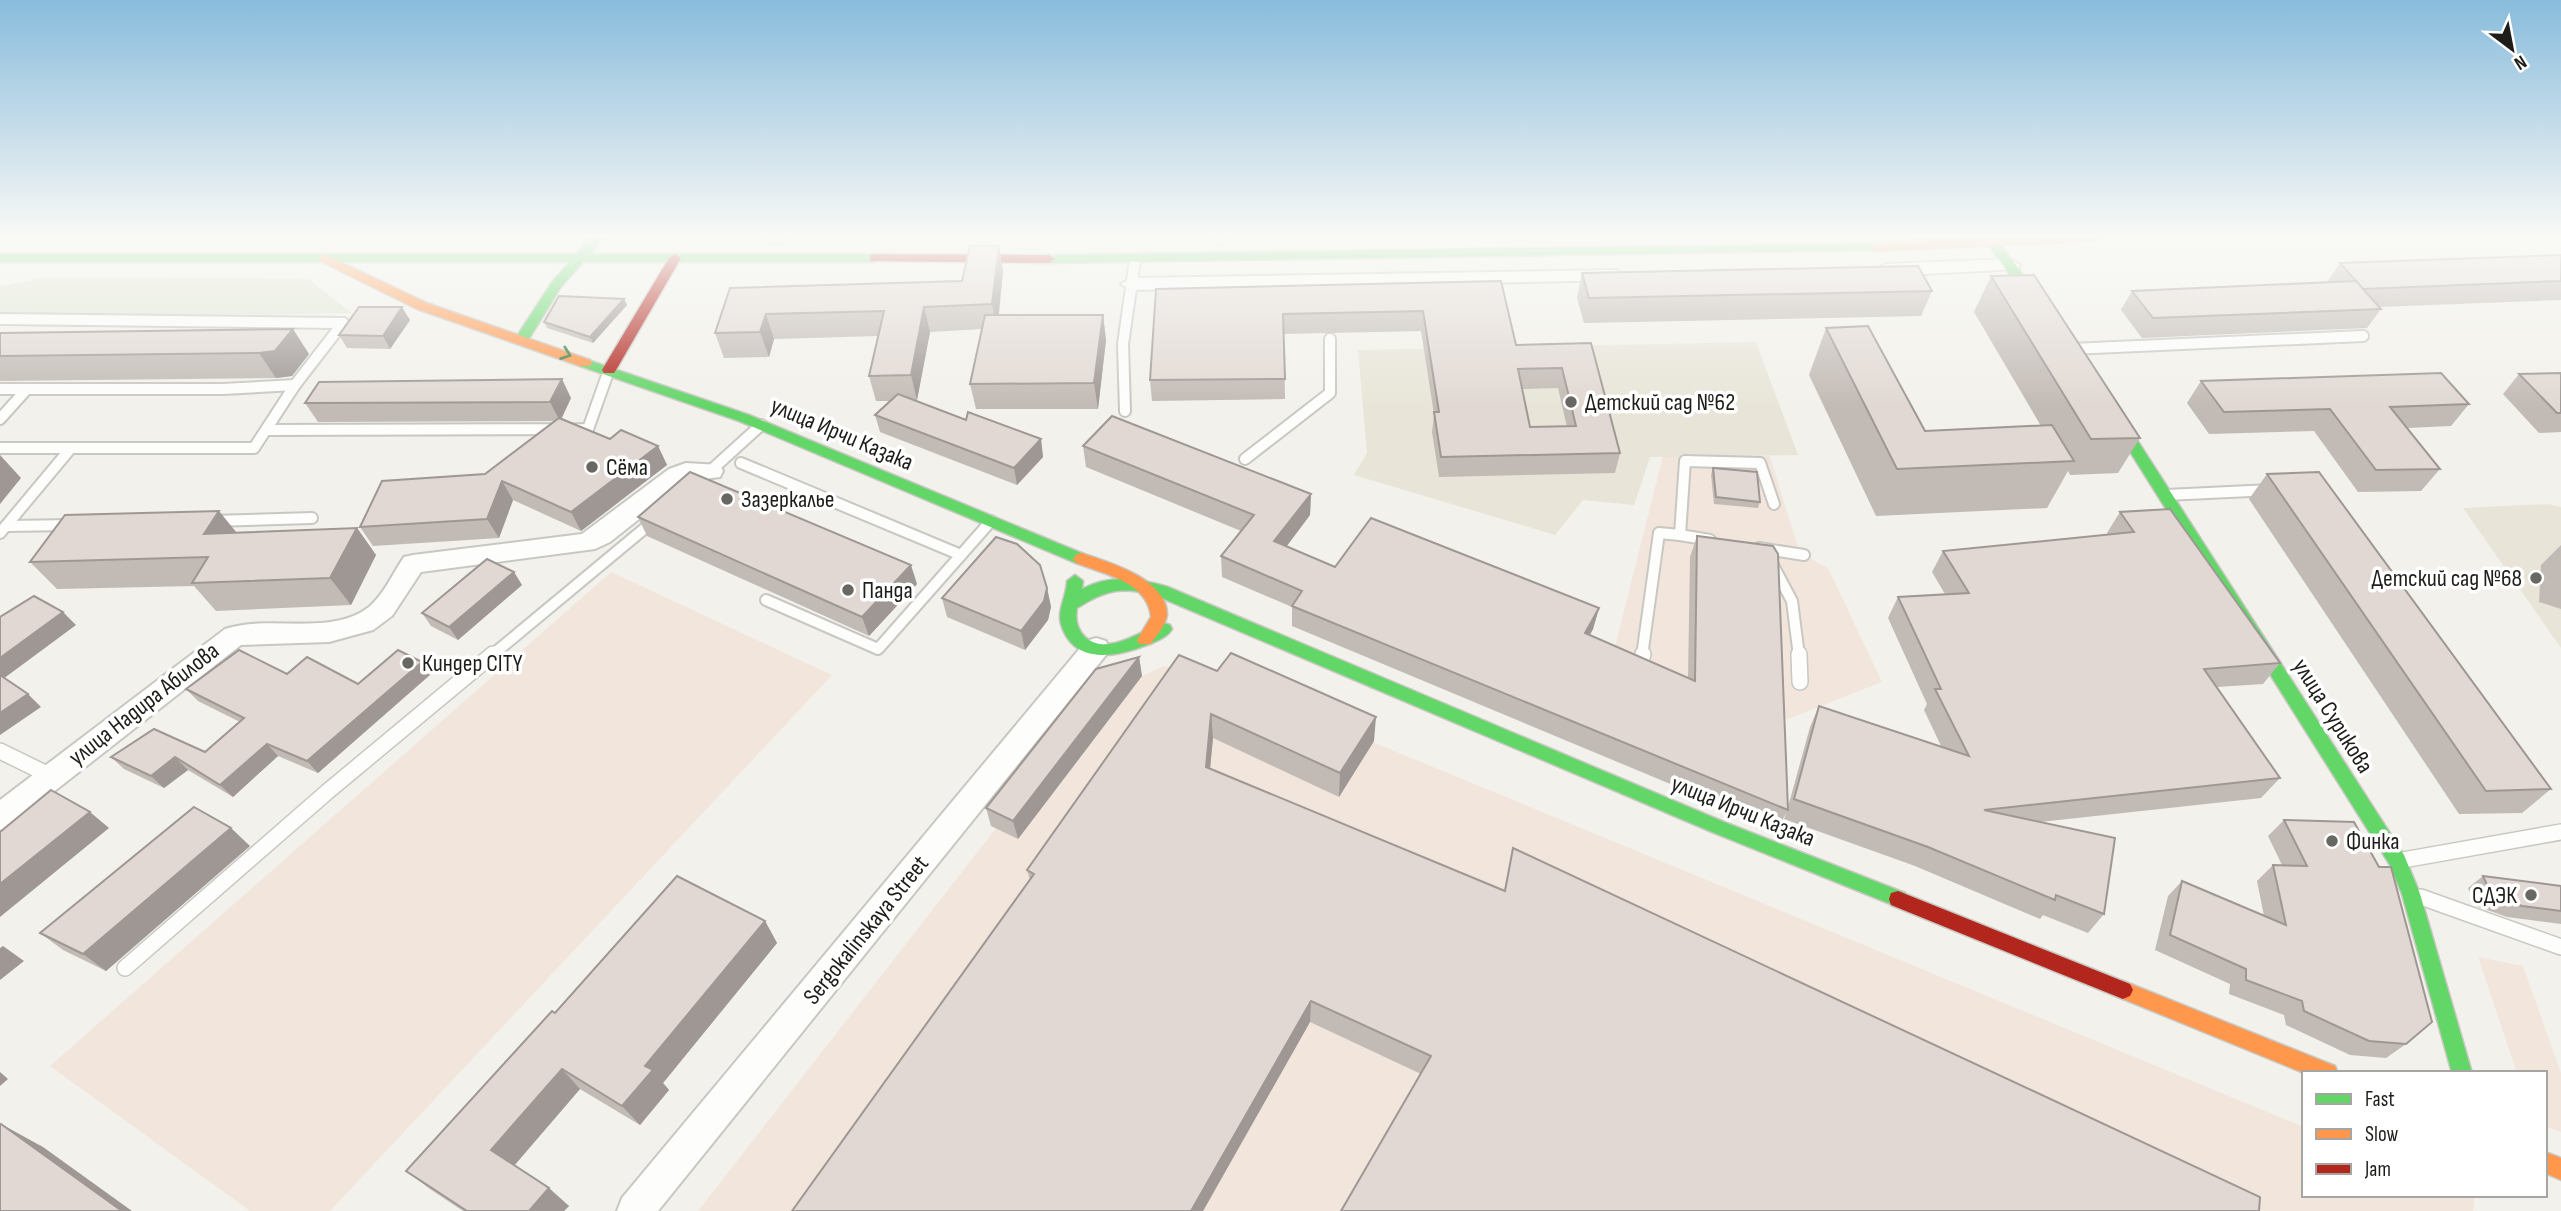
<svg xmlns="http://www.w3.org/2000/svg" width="2561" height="1211" viewBox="0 0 2561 1211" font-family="'Sofia Sans Condensed',sans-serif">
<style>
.commercial{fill:#f2e6dc}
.built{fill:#e8e5d8}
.green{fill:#dfe6d2}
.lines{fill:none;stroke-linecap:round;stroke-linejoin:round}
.lane-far1-casing{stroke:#c8c7c2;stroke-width:14}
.lane-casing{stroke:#c8c7c2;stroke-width:18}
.street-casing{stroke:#c8c7c2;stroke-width:4}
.fast-casing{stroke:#c8c7c2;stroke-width:3}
.slow-casing{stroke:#c8c7c2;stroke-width:3}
.jam-casing{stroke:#c8c7c2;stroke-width:3}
.lane-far1{stroke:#fdfdfc;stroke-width:10}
.lane{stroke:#fdfdfc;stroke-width:15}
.street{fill:#fdfdfc;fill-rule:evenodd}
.fast{fill:#63d668;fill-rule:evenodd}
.slow{fill:#ff974d;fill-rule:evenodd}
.jam{fill:#b3261e;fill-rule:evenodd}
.wall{fill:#c2bab5;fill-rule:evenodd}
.shaded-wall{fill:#9e9794}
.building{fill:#e1d8d3;stroke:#9e9794;stroke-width:2;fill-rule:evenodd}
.oneway{stroke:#407a40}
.poi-dot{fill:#686762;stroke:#fff;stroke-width:2.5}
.labels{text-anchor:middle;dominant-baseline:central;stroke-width:7;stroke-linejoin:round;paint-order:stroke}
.poi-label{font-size:24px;fill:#1e1d19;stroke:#fff;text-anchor:start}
.street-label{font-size:24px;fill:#1e1d19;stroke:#fff}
</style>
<rect width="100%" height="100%" fill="#f2f1eb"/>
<g class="commercial">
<path d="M1664,452L1769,454L1797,544L1804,555L1828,568L1882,682L1788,719L1611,663Z"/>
<path d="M611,572L832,675L330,1211H250L50,1066Z"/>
<path d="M1164,666L1201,671L2304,1127V1195H2468L2474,1198L2473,1211H698L1099,696Z"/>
<path d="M2478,957L2523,966L2561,1073V1132L2545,1126V1073H2517Z"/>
</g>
<g class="built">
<path d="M1756,342L1798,455L1650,457L1634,505L1583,500L1555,535L1354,475L1367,453L1358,350Z"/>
<path d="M2549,504L2561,507V648L2463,508Z"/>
</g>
<path class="green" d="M49,277L308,279L352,313L0,318V286Z"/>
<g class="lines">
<defs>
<g id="lane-far1">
<path d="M0,319L343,323"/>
<path d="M2071,349L2363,336"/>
<path d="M0,389H27L0,419"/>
<path d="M27,389H223L295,385"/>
<path d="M1125,411L1123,344L1135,260"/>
<path d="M267,430L588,429L609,370"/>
<path d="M0,448H71L0,533"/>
<path d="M71,448H254L295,385L343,323"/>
<path d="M1245,459L1330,393V339"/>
<path d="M741,463L961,555L991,521"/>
<path d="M707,474L761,425"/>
<path d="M2166,495L2271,490"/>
<path d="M211,521L312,518"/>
<path d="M6,526L74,525"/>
<path d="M1710,540L1680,535L1685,461L1760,463L1774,504"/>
<path d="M1759,548L1804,555"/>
<path d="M1768,556L1792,601L1799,656"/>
<path d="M766,600L878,649L961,555"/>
<path d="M491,656L656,519"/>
<path d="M1642,656L1659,533L1680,535"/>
</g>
<g id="lane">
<path d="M1799,654L1800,682"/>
<path d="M1642,658L1643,654"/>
<path d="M0,751L51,776"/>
<path d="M2403,860L2561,832"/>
<path d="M2421,897L2561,947"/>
<path d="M125,968L327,792L493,654"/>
</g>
<g id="street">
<path d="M785,237L782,242L775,244L765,238Z"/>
<path d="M1210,237H1230V238L1220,244L1213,242Z"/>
<path d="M2010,259L2020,265L2017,269L1886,276L1876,270L1886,264Z"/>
<path d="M1616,270L1626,276L1623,280L1132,290L1121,284L1132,278Z"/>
<path d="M686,463L720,465L723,471L720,477L687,481L610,542L595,549L421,572L392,616L373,630L329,642L241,645L10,826L0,830V800L225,629C269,614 330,637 369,607C384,594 393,573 404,557L413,555L582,534L669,469Z"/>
<path d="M1096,638L1106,641L1109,648L1106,655L658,1211H617L622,1198L1086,641Z"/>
</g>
<g id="fast">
<path d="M591,237H604L590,254H874L880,258L874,262H583L561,287L527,342L522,343L515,339L552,282L570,262H0V254H576Z"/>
<path d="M1983,237H1995L2051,313V319H2041Z"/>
<path d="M1876,243L1880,244V250L1049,263L1043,259L1049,255Z"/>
<path d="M585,359L749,415L1086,555L1089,559L1086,563H1076L739,421L580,366V360Z"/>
<path d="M2107,399L2112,401L2404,855L2420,894L2472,1073H2452L2402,894L2390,865L2100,404Z"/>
<path d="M1075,575L1083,581L1082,589C1111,574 1138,578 1168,587L1724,822L1905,893L1907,899L1905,905L1898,907L1712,832L1157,596C1123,586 1107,589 1077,608C1075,619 1077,630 1086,638C1109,656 1142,630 1164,623L1170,625L1172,629C1167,638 1154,642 1144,646C1113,658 1073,664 1061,624C1057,610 1067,595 1067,581Z"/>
</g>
<g id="slow">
<path d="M2007,237H2101L2095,241L1876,251L1870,247L1876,243Z"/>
<path d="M324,254L427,303L590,360L592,363L590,366H580L417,309L320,261L318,258Z"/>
<path d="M1081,553C1108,562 1168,579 1167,615C1166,625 1156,636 1151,644H1139L1137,640L1151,617C1148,582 1104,574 1076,563L1073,559L1076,555Z"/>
<path d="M2123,981L2335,1066L2338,1073H2304L2116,996L2113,990L2116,984Z"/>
<path d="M2545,1152L2561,1158V1180L2545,1173Z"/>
</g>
<g id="jam">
<path d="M675,254L681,258L616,370L614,373H604L602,370L669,258Z"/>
<path d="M874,254L1049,255L1055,259L1049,263L870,261V255Z"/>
<path d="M1898,891L2130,984L2133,990L2130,996L2123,999L1891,905L1889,899L1891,893Z"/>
</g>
</defs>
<use href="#lane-far1" class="lane-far1-casing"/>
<use href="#lane" class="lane-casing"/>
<use href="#street" class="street-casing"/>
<use href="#fast" class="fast-casing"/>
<use href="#slow" class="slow-casing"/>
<use href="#jam" class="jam-casing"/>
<use href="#lane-far1" class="lane-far1"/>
<use href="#lane" class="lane"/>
<use href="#street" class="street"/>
<use href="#fast" class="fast"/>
<use href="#slow" class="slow"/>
<use href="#jam" class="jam"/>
</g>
<g class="wall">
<path d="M2561,255V300L2379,307L2381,309L2367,328L2142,338L2121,310L2132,291L2327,282L2340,263Z"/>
<path d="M1003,271L999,315H1103L1106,340L1098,409H976L970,384L982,329L930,332L917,400H914L966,420L1041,439L1043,457L1017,485L880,432L875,415L891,401H876L869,376L878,336L774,339L769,357L724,358L715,333L730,288L962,281Z"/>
<path d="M1582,273L1932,291L1921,316L1584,323L1577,298Z"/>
<path d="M1991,276L2140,438L2118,473L2070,475L2068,471L2047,508L1876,516L1809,375L1826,328L1925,431L2041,426L1974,312Z"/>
<path d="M1501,281L1516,345L1591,343L1620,453L1615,473L1439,477L1432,432L1434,414L1421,331L1284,334L1285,399L1152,401L1150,380L1156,289ZM1558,388L1567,427H1530L1522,389Z"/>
<path d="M627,305L593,343L547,328L544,322Z"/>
<path d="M410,320L390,349L347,348L339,335Z"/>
<path d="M0,333L309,354L292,376L276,378L0,381Z"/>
<path d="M2561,373V432L2539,433L2503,394L2519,374Z"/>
<path d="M2201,381L2469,404L2451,426L2407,428L2440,469L2421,491L2358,492L2314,431L2209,434L2187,403Z"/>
<path d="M571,398L562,418L610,439L658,446L667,465L581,531L513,500L499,538L373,546L360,527L485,474L554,421L318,422L305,403Z"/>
<path d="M1083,446L1311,494L1310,515L1286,547L1335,567L1599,608L1593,629L1590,635L1688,678L1690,557L1697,536L1788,807L1810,727L1819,706L1942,748L1924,710L1927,704L1888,618L1898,597L1945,594L1932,572L1943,551L2108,535L2107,533L2120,512L2280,663L2263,684L2217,687L2280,778L2261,798L2040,822L2104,914L2088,933L2043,915L2040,919L1915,866L1784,819L1786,813L1778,829L1292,626V607L1222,577L1221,556L1241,531L1086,467Z"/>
<path d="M1713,468L1760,502L1758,508L1714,504L1711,475Z"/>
<path d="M2267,474L2551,789L2522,813L2459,814L2249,499Z"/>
<path d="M638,517L917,584L869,636L647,536Z"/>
<path d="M357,528L376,555L351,605L216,611L194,586L57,589L30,562L236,532Z"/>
<path d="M2561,545V609L2539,602L2541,565Z"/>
<path d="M522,585L458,640L431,626L422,613Z"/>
<path d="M1047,588L1051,607L1048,620L1025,650L947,617L942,598Z"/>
<path d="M1179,655L1374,741L1339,797L1213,738L1210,768L1504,891L1513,848L2260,1197L1421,1074L1310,1022L1203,1211H792L1030,880L1027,870Z"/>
<path d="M1139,657L1142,676L1018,839L991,826L986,808Z"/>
<path d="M422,662L431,674L318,773L278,756L233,797L188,770L164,788L124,769L111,757L205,752L240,722L198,701L186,689L287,674L358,684Z"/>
<path d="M2284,820L2406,1044L2386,1058L2350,1055L2286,1025L2284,1015L2229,994L2230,984L2155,950L2168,896L2182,881L2264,916L2257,881L2273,865H2282L2268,836Z"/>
<path d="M250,846L106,971L63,950L40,933Z"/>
<path d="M2483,876L2561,886V924L2507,917L2476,906L2468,888Z"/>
<path d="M765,921L777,943L663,1083L669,1090L640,1125L580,1089L514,1166L569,1206L564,1211H463L430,1189L406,1171L555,1013Z"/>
</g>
<g class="shaded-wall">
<path d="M999,246L1003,271L997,329L992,304Z"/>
<path d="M624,299L627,305L593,343L590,337Z"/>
<path d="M402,307L410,320L390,349L383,336Z"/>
<path d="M924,307L930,332L917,400L911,375Z"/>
<path d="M766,314L774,339L769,357L760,332Z"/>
<path d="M1103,315L1106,340L1098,409L1094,383Z"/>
<path d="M293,329L309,354L292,376L276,378L259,353Z"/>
<path d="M562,379L571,398L560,421L550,402Z"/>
<path d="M1041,439L1043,457L1017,485L1014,468Z"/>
<path d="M658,446L667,465L581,531L571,512Z"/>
<path d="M0,455L21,478L0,504Z"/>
<path d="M502,481L513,500L499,538L487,519Z"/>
<path d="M1311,494L1310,515L1274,563V541Z"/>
<path d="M219,511L241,538L204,534Z"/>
<path d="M357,528L376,555L351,605L330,578Z"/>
<path d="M911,565L917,584L869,636L862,617Z"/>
<path d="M514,572L522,585L458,640L449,627Z"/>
<path d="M1047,588L1051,607L1048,620L1025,650L1021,631Z"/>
<path d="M1599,608L1593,629L1579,654L1585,633Z"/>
<path d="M63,612L76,625L3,679L0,677V658Z"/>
<path d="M1139,657L1142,676L1018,839L1013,821Z"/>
<path d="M422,662L431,674L318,773L307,761Z"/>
<path d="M28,694L41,707L0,735V713Z"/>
<path d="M1211,714L1213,738L1208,790L1206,767Z"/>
<path d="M1376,717L1374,741L1339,797L1340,773Z"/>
<path d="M267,744L278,756L233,797L220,785Z"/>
<path d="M175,757L188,770L164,788L151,776Z"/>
<path d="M90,812L109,828L0,917V884Z"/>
<path d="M231,828L250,846L106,971L83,954Z"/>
<path d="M765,921L777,943L663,1083L669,1090L640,1125L622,1106L645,1066Z"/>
<path d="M3,946L24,961L0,980V948Z"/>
<path d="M1311,1001L1310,1022L1203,1211H1191Z"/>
<path d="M562,1069L580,1089L512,1168L491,1150Z"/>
<path d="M0,1072L8,1079L0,1086Z"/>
<path d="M1,1124L43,1147L132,1211H122Z"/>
<path d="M549,1188L569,1206L564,1211H529Z"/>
</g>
<g class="building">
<path d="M970,246H999L992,304L924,307L911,375L869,376L884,311L766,314L760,332L715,333L730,288L962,281Z"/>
<path d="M2561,255V281L2363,289L2340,263Z"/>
<path d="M1918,266L1932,291L1589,298L1582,273Z"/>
<path d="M2034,275L2140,438L2091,439L1991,276Z"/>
<path d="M1501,281L1516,345L1591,343L1620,453L1441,457L1434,412H1439L1423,311L1283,314L1285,379L1150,380L1156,289ZM1562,368L1576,426L1530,427L1518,369Z"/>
<path d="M2356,281L2381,309L2153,318L2132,291Z"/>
<path d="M559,296L624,299L590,337L544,322Z"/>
<path d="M359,307H402L383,336L339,335Z"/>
<path d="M985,315H1103L1094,383L970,384Z"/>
<path d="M1868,326L1925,431L2052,425L2074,461L1897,469L1826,328Z"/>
<path d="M293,329L275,351L259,353L0,356V333Z"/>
<path d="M2441,373L2469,404L2390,407L2440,469L2376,470L2330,409L2224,412L2201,381Z"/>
<path d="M2561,373V413H2557L2519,374Z"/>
<path d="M562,379L550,402L305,403L319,382Z"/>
<path d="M898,394L966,420L968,412L1041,439L1014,468L875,415Z"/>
<path d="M1112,416L1311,494L1274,541L1335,567L1371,518L1599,608L1585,633L1695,681L1697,536L1773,546L1778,554L1788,810L1292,606L1302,591L1221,556L1254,515L1083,446Z"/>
<path d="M559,418L610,439L621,430L658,446L571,512L502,481L487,519L360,527L382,481L485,474Z"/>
<path d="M1713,468L1757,472L1760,502L1716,497Z"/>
<path d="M690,472L911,565L862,617L638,517Z"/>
<path d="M2319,472L2551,789L2486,791L2267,474Z"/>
<path d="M2170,509L2280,663L2204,669L2280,778L1984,810L2115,838L2104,914L2056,895L2055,900L1928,847L1794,799L1819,706L1969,756L1935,689H1941L1898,597L1969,593L1943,551L2134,532L2120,512Z"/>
<path d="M219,511L204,534L357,528L330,578L192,583L208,557L30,562L65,515Z"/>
<path d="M996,537L1017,544L1040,565L1047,588L1044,601L1021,631L942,598Z"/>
<path d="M487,559L514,572L449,627L422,613Z"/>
<path d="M34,596L63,612L0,658V617Z"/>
<path d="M239,650L287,674L307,657L358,684L398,650L422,662L307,761L267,744L220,785L175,757L151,776L111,757L154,729L205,752L244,718L186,689Z"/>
<path d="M1231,653L1376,717L1340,773L1211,714L1206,767L1505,891L1513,848L2260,1197L2259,1211H1341L1431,1056L1311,1001L1191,1211H792L1034,874L1027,870L1179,655L1217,671Z"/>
<path d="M1139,657L1013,821L986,808L1096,669Z"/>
<path d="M0,675L28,694L0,713Z"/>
<path d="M51,790L90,812L0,884V832Z"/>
<path d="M194,807L231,828L83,954L40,933Z"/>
<path d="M2284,820L2354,822L2379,867H2391L2432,1022L2406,1044L2369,1041L2304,1011L2302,1001L2246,980V969L2170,935L2182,881L2286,925L2273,865L2307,866Z"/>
<path d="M677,876L765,921L645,1066L653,1070L622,1106L562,1069L491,1150L549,1188L529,1211H467L406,1171L552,1011L555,1013Z"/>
<path d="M2483,876L2561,886V911L2522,906L2491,894Z"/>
<path d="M1,1124L122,1211H0V1125Z"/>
</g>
<defs><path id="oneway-chevron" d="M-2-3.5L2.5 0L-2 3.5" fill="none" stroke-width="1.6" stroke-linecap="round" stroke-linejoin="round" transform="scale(1.75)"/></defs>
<use class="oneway" href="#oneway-chevron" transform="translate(566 354) rotate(20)"/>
<linearGradient id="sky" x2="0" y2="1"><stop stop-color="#89bcdc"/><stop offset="0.58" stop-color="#f9f9f6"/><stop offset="1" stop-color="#f9f9f6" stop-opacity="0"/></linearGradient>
<rect width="2561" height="407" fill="url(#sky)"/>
<g class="poi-dot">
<circle cx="1571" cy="402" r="7"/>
<circle cx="592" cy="467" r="7"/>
<circle cx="727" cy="499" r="7"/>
<circle cx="2536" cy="578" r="7"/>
<circle cx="848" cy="590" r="7"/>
<circle cx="408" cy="663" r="7"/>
<circle cx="2332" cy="841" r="7"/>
<circle cx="2531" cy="895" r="7"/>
</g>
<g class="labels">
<g class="poi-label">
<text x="1585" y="402">Детский сад №62</text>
<text x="606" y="467">Сёма</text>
<text x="741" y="499">Зазеркалье</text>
<text x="2522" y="578" text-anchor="end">Детский сад №68</text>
<text x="862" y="590">Панда</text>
<text x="422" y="663">Киндер CITY</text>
<text x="2346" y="841">Финка</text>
<text x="2517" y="895" text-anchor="end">СДЭК</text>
</g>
<g class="street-label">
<text transform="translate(842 434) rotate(23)">улица Ирчи Казака</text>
<text transform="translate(144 704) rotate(-38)">улица Надира Абилова</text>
<text transform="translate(2333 716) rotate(58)">улица Сурикова</text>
<text transform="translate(1743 811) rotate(22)">улица Ирчи Казака</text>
<text transform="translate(866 930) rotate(-51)">Sergokalinskaya Street</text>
</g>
</g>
<rect x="2302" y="1071" width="245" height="126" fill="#ffffff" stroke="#a5a5a3" stroke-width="2"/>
<rect x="2316" y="1094" width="35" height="10" fill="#63d668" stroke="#a5a5a3" stroke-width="2"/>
<text x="2365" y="1106" font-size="21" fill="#1e1d19">Fast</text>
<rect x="2316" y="1129" width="35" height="10" fill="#ff974d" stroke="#a5a5a3" stroke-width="2"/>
<text x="2365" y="1141" font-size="21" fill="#1e1d19">Slow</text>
<rect x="2316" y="1164" width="35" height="10" fill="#b3261e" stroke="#a5a5a3" stroke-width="2"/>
<text x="2365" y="1176" font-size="21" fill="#1e1d19">Jam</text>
<g transform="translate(2512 49) rotate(148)" stroke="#ffffff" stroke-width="5" paint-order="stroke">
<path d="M0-5L12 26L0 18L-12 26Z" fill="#1e1d19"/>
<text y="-10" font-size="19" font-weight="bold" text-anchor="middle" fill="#1e1d19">N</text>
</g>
</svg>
